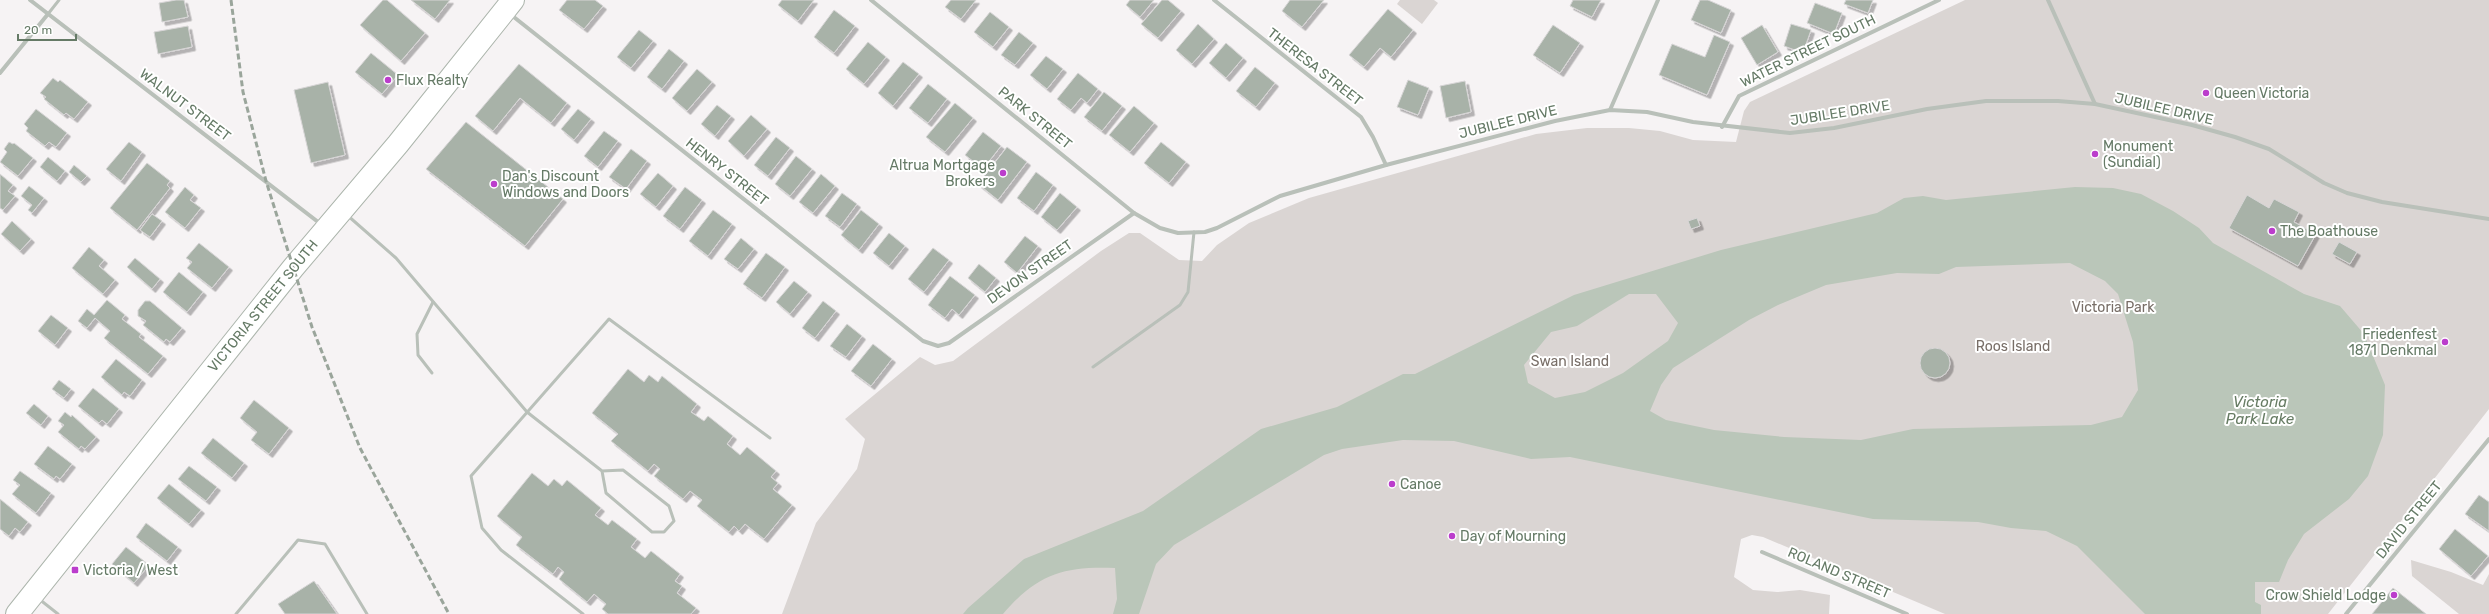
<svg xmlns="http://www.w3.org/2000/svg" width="2489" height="614" viewBox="0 0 2489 614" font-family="Rubik,sans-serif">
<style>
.green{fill:#dad5d3}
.water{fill:#bac6b9;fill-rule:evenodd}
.building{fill:#a8b2a8;stroke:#d7d5d6;filter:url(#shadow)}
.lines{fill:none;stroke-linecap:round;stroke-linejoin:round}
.secondary-casing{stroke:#acb5ac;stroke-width:24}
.service{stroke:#b9c0b9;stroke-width:3}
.minor{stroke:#b9c0b9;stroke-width:4}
.secondary{stroke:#fff;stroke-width:22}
.rail{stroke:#9aa59b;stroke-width:3;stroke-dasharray:6 3;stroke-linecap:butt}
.poi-dot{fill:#bb3dcc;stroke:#fff;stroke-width:1.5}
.labels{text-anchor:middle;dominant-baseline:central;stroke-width:4;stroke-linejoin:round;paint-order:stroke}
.street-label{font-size:14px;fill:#657a66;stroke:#fff}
.poi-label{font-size:14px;fill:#657a66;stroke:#fff;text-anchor:start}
.park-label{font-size:14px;fill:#786e67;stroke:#fff}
.water-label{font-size:15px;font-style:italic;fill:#677c64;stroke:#fff}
</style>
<defs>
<filter id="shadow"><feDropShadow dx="3.5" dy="3.5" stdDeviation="0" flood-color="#0004"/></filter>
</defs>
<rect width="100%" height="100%" fill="#f6f3f4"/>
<g class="green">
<path d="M1400,0H1434L1438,3L1422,24L1397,4Z"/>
<path d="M1965,0H2489V409L2328,614H1945L1763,537L1752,535L1741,539L1734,577L1753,590L1777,592L1800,590L1830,595L1829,614H782L816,523L857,469L865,439L845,419L920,357L935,365L953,361L1101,251L1129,233H1140L1179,260L1202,261L1217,245L1249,223L1309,198L1536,134L1587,128H1629L1660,131L1693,140L1736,142L1744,111L1750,102Z"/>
<path d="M2411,560L2451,572L2483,585L2489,574V614H2459L2412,576Z"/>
</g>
<path class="water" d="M2075,187L2113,188L2141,194L2173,211L2199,228L2213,243L2304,294L2340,306L2364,334L2385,385L2383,435L2368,476L2349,499L2304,534L2288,560L2279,582H2255V602L2261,605V614H2145L2077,546L2046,531L2011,528L1978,522L1873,519L1570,457L1531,459L1454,441L1403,440L1342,449L1324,455L1174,545L1156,564L1139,614H1113L1117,599L1115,568C1064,566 1037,574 1003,614H963L968,608L1024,559L1143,511L1261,429L1337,407L1403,374H1415L1574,295L1721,250L1877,213L1904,198L1923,196L1946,200ZM2070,263L2105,281L2118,294L2133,342L2138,390L2122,417L2091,425L1913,429L1861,440L1784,437L1714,430L1666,420L1650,411L1661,385L1673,368L1749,320L1778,305L1826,285L1897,273L1939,274L1956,267ZM1629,294H1656L1678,323L1668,341L1623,373L1585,392L1555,398L1528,383L1524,365L1551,332L1577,326Z"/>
<g class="building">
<path d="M176,0H184L188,17L162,22L159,3Z"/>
<path d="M383,0H387L425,33L401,61L360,25Z"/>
<path d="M411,0H450L435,19Z"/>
<path d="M567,0H595L603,6L584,29L559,10Z"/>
<path d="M782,0H814L798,21L778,5Z"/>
<path d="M951,0H976L961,19L945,7Z"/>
<path d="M1130,0H1154L1140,17L1126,5Z"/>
<path d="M1162,0H1168L1181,11L1158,38L1141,24Z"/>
<path d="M1290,0H1324L1302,27L1282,11Z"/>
<path d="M1573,0H1601L1592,17L1570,6Z"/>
<path d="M1700,0H1708L1731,10L1721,33L1691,20Z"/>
<path d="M1846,0H1873L1868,13L1844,4Z"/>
<path d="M1815,3L1842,13L1834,34L1807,23Z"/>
<path d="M1388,9L1413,30L1391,57L1380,48L1364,67L1349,55Z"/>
<path d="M834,10L855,26L834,53L814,37Z"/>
<path d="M990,12L1009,27L993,47L974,32Z"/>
<path d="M1198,24L1214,39L1192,64L1176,50Z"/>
<path d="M1791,24L1811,30L1803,53L1784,46Z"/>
<path d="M1553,25L1580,43L1560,73L1533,55Z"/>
<path d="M1762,25L1778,52L1757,65L1741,38Z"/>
<path d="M188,26L192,47L158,54L154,32Z"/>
<path d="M639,30L653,41L631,68L617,57Z"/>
<path d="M1019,32L1033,43L1015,65L1001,55Z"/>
<path d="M1714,35L1730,42L1707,95L1659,75L1672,44L1705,57Z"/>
<path d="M868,42L886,57L864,84L846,69Z"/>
<path d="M1226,43L1243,58L1226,78L1209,63Z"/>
<path d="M669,49L684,61L662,89L647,77Z"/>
<path d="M371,53L398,75L382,94L355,72Z"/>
<path d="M1046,56L1063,69L1047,89L1030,75Z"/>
<path d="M903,62L919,74L893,106L878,93Z"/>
<path d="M519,64L567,103L551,123L520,98L493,131L475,116Z"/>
<path d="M1255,67L1275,83L1256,107L1236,91Z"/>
<path d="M697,69L712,82L687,111L672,98Z"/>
<path d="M1078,73L1098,89L1087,103L1081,98L1071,110L1057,99Z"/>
<path d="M53,78L58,82L60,80L88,102L74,119L66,113L64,115L44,99L46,97L40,93Z"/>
<path d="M1408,80L1429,88L1418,115L1397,107Z"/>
<path d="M1465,81L1471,112L1446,118L1440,86Z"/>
<path d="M328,82L345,155L311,163L294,90Z"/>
<path d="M928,84L947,99L928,123L909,108Z"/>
<path d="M1104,92L1122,106L1102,131L1084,117Z"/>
<path d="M955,103L973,118L945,152L926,137Z"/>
<path d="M717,105L731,116L715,136L701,124Z"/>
<path d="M1134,106L1154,123L1130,152L1109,135Z"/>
<path d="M36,109L67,133L56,147L49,142L45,146L26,131L28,128L24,124Z"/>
<path d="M578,109L591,119L574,140L561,129Z"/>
<path d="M751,115L767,129L744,156L728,141Z"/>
<path d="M466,122L563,199L525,246L426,169Z"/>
<path d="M604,131L618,141L598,167L584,156Z"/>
<path d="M983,132L1001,146L983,169L965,155Z"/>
<path d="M776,137L790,148L768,176L754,165Z"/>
<path d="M9,142L13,144L14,143L33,158L18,176L0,162L7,152L4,149Z"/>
<path d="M129,142L142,152L121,181L106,169Z"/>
<path d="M1161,142L1186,162L1169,183L1144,163Z"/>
<path d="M1007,147L1027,162L998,200L978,184Z"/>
<path d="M631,149L647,161L626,189L609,177Z"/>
<path d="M796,156L812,169L790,196L775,184Z"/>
<path d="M48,157L65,171L57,181L40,167Z"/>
<path d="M147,163L170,181L167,185L170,188L137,230L110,208Z"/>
<path d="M74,165L87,176L81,182L69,172Z"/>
<path d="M1036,172L1053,185L1034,211L1017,198Z"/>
<path d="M658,173L673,186L656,207L640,194Z"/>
<path d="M0,174L13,185L8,191L15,196L3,210L0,208Z"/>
<path d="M821,174L835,186L813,213L799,202Z"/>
<path d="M29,186L44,198L32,213L28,210L32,205L21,196Z"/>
<path d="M185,187L194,195L190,200L201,208L185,228L165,212Z"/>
<path d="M685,187L702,200L680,229L663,216Z"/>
<path d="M842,193L857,204L840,227L825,216Z"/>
<path d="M1060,193L1077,207L1057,230L1041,217Z"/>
<path d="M2247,195L2269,208L2274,199L2299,212L2294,222L2316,234L2298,266L2229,228Z"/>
<path d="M713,210L732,224L708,256L689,241Z"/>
<path d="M861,210L879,224L859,250L841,235Z"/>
<path d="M152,214L162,221L150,237L140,230Z"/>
<path d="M1697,218L1700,226L1691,229L1688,221Z"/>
<path d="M12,221L31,239L20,251L1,234Z"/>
<path d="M889,233L905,246L889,266L873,253Z"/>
<path d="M1025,236L1038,246L1017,273L1004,262Z"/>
<path d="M741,238L754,249L738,269L724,259Z"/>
<path d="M2339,242L2357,252L2350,264L2332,254Z"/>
<path d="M199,243L229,267L212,288L187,268L192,262L186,258Z"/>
<path d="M89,247L104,260L99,266L115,280L103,294L72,268Z"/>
<path d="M933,248L949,260L924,292L908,279Z"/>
<path d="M766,253L785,267L762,298L743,284Z"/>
<path d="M135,258L160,279L152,289L127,267Z"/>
<path d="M979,264L996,278L985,292L968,278Z"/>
<path d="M179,272L203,292L187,312L163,292Z"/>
<path d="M950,276L975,295L959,315L952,309L945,318L928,305Z"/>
<path d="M794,281L808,292L790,314L776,302Z"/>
<path d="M107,300L125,315L122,319L141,334L139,337L163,356L148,374L104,338L110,331L95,318L87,328L78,321L87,309L94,315Z"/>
<path d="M145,301H150L182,328L170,342L166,339L164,342L143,325L146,321L138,316V310Z"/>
<path d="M823,301L836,311L815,338L802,328Z"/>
<path d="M51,315L68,328L55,345L38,331Z"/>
<path d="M847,324L862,336L846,357L830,346Z"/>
<path d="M873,344L892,359L871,386L851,371Z"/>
<circle cx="1935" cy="363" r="15"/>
<path d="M116,359L142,380L130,396L124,392L122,395L101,377Z"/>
<path d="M628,369L644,382L649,375L658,382L662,376L697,404L691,412L704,421L708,416L733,436L727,444L740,455L747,447L776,471L771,477L778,483L773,489L792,505L764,539L745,524L739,531L734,526L729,532L697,506L702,500L690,491L683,499L654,476L660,469L654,464L648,471L611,441L618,434L592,413Z"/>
<path d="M59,380L71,389L64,398L52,389Z"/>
<path d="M93,388L119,409L107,424L102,420L99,423L78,406Z"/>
<path d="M254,400L289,428L269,454L251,440L257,432L240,418Z"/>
<path d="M34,404L48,416L41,425L26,413Z"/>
<path d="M65,412L71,417L72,415L96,437L85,449L81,446L79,449L58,432L64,425L58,421Z"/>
<path d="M213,438L244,463L232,478L201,453Z"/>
<path d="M48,446L72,464L60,479L56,476L54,479L34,464Z"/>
<path d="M189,466L217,487L206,501L178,479Z"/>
<path d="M20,471L51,493L36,513L12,494L20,485L13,480Z"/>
<path d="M532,473L548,486L554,479L562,486L567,480L601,508L595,515L608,525L612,520L637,539L631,547L645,558L651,551L680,574L675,581L682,586L677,593L696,608L691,614H608L602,609L606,604L594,594L587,602L559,579L564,572L558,567L553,574L516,545L522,537L497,516Z"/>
<path d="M169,484L201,510L189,524L157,498Z"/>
<path d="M2479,495L2489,502V531L2465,514Z"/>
<path d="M0,499L28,522L20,532L15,528L9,536L0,529Z"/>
<path d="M146,523L178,547L167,561L136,537Z"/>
<path d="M2455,529L2488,556L2471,576L2439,549Z"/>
<path d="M126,547L149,565L134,583L112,564Z"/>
<path d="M314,581L337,614H285L278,604Z"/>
<path d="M2393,588L2426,614H2372Z"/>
</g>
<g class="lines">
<defs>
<path id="secondary" d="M17,614L293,268L398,144L513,0"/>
</defs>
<use href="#secondary" class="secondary-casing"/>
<g class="service">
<path d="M48,14L59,0"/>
<path d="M347,215L396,258L527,412L602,471L606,493L652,532H664L674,521L669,506L623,470L602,471"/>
<path d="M1093,367L1180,305L1188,292L1194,232"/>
<path d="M432,373L418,355L417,334L433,302"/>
<path d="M39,599L58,614"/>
<path d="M236,614L298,540L325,544L367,614"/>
<path d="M583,614L501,550L482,528L471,476L609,319L770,438"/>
</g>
<g class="minor">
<path d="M30,0L322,225"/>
<path d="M871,0L1134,213L1160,228L1178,233L1205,232L1217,228L1280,196L1386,165L1555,121L1610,110L1647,112L1693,122L1790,133L1834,128L1927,109L1986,101H2058L2095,104L2192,125L2235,137L2269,149L2324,183L2347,193L2382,202L2489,219"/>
<path d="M1214,0L1361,117L1373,137L1386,165"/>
<path d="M2048,0L2095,104"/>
<path d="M510,14L923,341L938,346L949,343L1134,213"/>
<path d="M0,73L48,14"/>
<path d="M1610,110L1658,0"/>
<path d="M1722,127L1739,96L1939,0"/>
<path d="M1762,552L1907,614"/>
<path d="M2346,614L2489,439"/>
</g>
<use href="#secondary" class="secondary"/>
<path class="rail" d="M231,0L243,92L266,181L312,327L360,448L449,614"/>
</g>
<g class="poi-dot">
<circle cx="388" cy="80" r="4"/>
<circle cx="2206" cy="93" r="4"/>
<circle cx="2095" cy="154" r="4"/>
<circle cx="1003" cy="173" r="4"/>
<circle cx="494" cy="184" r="4"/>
<circle cx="2272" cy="231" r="4"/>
<circle cx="2445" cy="342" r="4"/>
<circle cx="1392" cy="484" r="4"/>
<circle cx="1452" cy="536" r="4"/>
<rect x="71" y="566" width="8" height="8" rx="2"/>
<circle cx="2394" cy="595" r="4"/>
</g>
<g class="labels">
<g class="street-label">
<text transform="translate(1808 51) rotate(-26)">WATER STREET SOUTH</text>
<text transform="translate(1315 67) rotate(38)">THERESA STREET</text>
<text transform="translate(185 105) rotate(37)">WALNUT STREET</text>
<text transform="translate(2164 109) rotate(13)">JUBILEE DRIVE</text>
<text transform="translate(1840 113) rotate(-9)">JUBILEE DRIVE</text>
<text transform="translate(1035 118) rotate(39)">PARK STREET</text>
<text transform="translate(1508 122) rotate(-14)">JUBILEE DRIVE</text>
<text transform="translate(727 172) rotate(38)">HENRY STREET</text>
<text transform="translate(1030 272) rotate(-35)">DEVON STREET</text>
<text transform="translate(263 306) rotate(-51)">VICTORIA STREET SOUTH</text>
<text transform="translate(2409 520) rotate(-51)">DAVID STREET</text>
<text transform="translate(1839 573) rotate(23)">ROLAND STREET</text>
</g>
<g class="poi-label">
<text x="396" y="80">Flux Realty</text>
<text x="2214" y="93">Queen Victoria</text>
<text x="2103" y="146">Monument<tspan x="2103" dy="16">(Sundial)</tspan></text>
<text x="995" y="165" text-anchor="end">Altrua Mortgage<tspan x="995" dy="16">Brokers</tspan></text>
<text x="502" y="176">Dan's Discount<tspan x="502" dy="16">Windows and Doors</tspan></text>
<text x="2280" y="231">The Boathouse</text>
<text x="2437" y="334" text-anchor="end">Friedenfest<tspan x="2437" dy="16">1871 Denkmal</tspan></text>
<text x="1400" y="484">Canoe</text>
<text x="1460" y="536">Day of Mourning</text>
<text x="83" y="570">Victoria / West</text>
<text x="2386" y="595" text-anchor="end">Crow Shield Lodge</text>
</g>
<g class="park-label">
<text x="2113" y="307">Victoria Park</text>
<text x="2013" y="346">Roos Island</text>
<text x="1570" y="361">Swan Island</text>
</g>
<g class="water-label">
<text x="2260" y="402">Victoria<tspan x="2260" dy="17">Park Lake</tspan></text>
</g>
</g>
<path d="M18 34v6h58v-6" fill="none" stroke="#657a66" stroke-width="2"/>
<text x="24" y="34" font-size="12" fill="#657a66" stroke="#ffffff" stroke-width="3" paint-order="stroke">20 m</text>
</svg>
